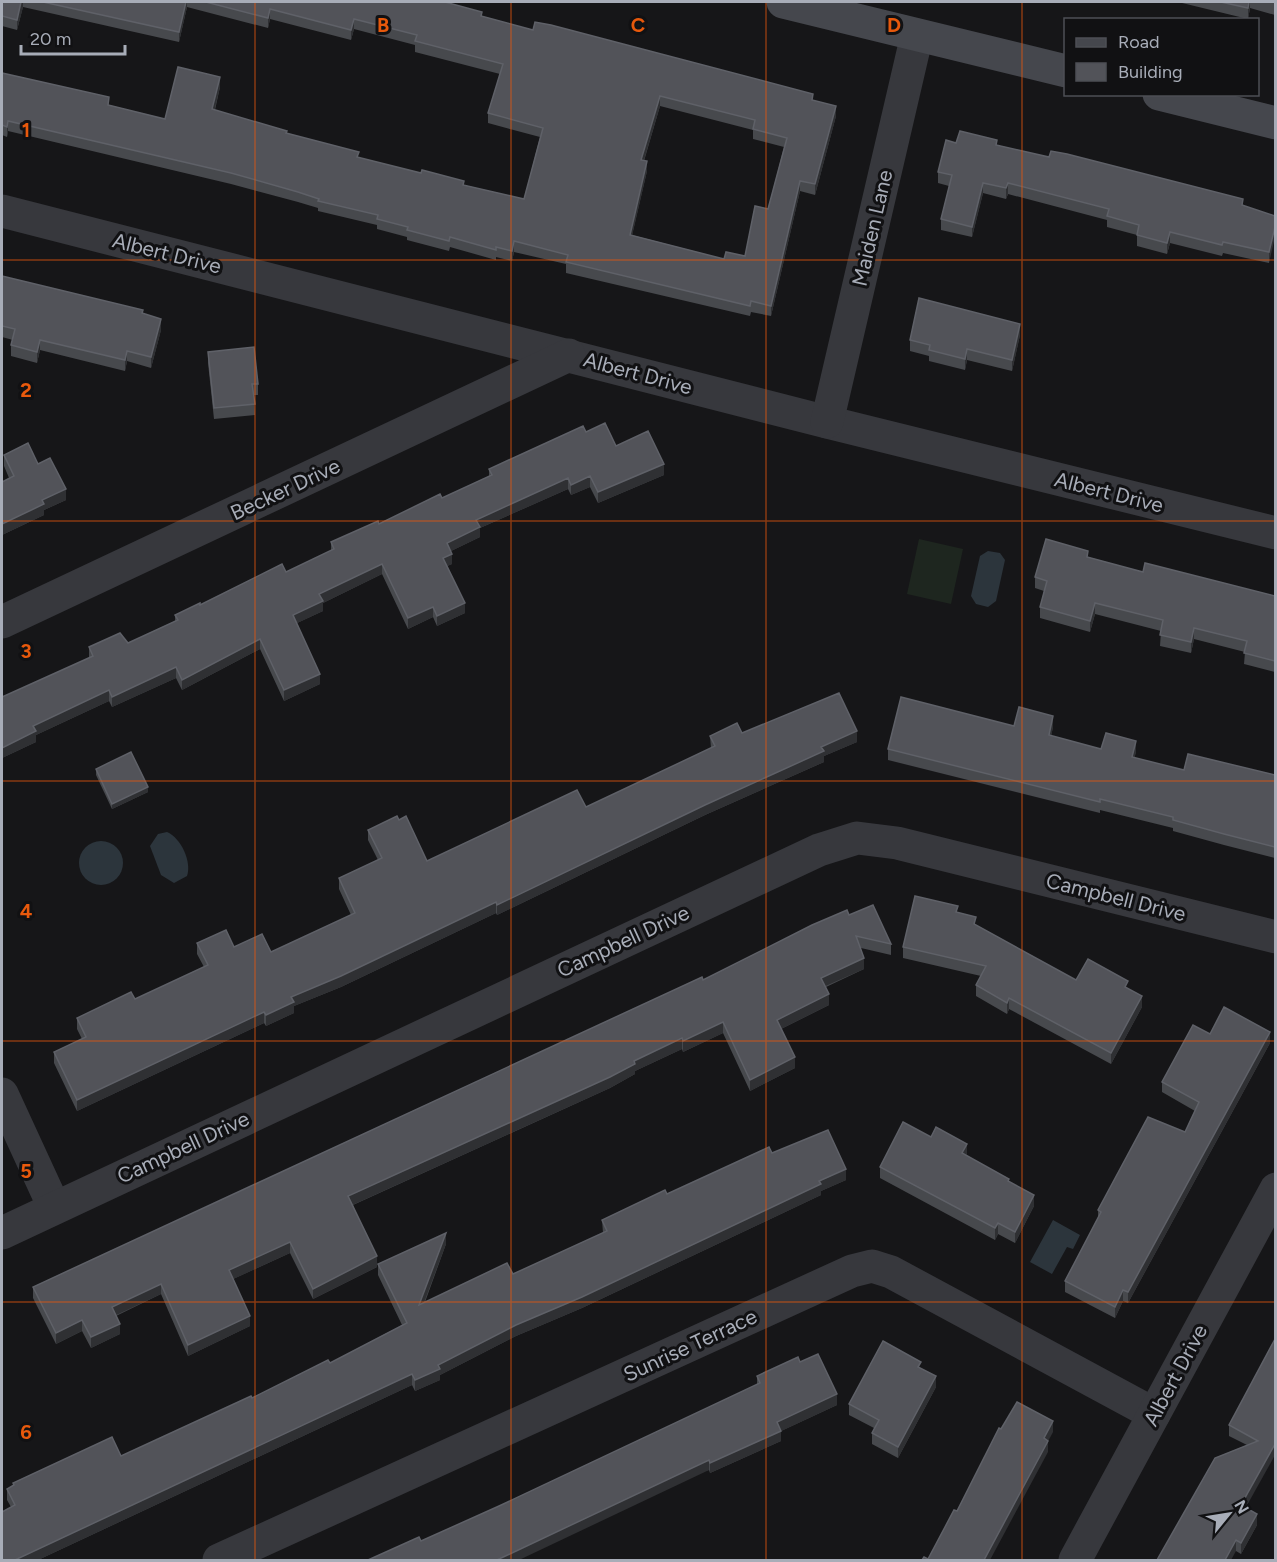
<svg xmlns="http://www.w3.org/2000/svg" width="1277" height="1562" viewBox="0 0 1277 1562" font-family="Figtree,sans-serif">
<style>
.green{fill:#1e261f}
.water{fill:#2c353c}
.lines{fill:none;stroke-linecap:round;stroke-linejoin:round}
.street{stroke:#37383d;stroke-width:33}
.secondary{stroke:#45474d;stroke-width:33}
.wall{fill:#47494d;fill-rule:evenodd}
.shaded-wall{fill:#2f3033}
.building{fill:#525359;stroke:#5f6168;stroke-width:1.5;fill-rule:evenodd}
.grid{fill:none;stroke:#e8590c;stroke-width:1.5;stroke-opacity:0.55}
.labels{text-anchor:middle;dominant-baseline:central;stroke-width:6;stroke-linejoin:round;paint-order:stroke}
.street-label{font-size:21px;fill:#a8adb8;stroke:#111113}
.grid-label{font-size:20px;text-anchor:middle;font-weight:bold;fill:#e8590c;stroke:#111113;stroke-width:6;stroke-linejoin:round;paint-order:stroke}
</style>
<rect width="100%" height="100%" fill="#161618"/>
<path class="green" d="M919,539L963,549L951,604L907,594Z"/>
<g class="water">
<path d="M988,551L1000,553L1005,560L996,601L988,607L976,604L971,596L980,556Z"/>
<path d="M167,832C181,838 192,862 187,876L174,883L161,875L150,846L158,834Z"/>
<circle cx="101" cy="863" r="22"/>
<path d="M1053,1220L1080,1235L1073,1249L1067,1247L1052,1274L1030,1262Z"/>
</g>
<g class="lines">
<g class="street">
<path d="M2,211L827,422L1276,533"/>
<path d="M827,422L917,35"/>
<path d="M2,622L569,355"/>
<path d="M2,1094L54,1207"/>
<path d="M2,1233L819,850L857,838L897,843L1276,937"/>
<path d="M219,1560L852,1271L872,1266L891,1272L1154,1414"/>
<path d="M1075,1560L1276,1189"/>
</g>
<g class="secondary">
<path d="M783,2L1066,71"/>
<path d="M1159,94L1276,123"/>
</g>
</g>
<g class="wall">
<path d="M2,2H445L482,16L533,30L813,100L836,116L815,195L800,191L771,316L751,312L750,316L566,273V264L514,252L512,261L496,257V260L450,247L449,251L407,240V237L377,229V225L318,211V208L298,202L231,184L8,131L7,137L2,135V73L109,105L165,119L220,87L215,110L359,158L464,185L524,199L540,137L488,123V113L500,74L415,52V45L354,29L351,40L270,19L268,28L187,7L179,42L23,7L17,30L2,26ZM660,106L753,130V139L784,147L768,209L745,256L724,259L632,235L647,171L644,161Z"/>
<path d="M1178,2H1275V15L1250,8L1248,19Z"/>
<path d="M997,145L1243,206L1275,216L1269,263L1223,253L1222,256L1170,243L1167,254L1137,246V235L1107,227V220L1008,194L1006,199L983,193L972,237L941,230V219L949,186L938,183V172Z"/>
<path d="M2,276L143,313L161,330L151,368L127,361L125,371L40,350L37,363L11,356V345L13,340L2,337Z"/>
<path d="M1020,335L1012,371L967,360L965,370L929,361V356L910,351V340Z"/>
<path d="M208,352L258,384V395H254L255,415L214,419L208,363Z"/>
<path d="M586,432L616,446L664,475L598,503L590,487L571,495L568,489L480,528V537L451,551L452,564L447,566L465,613L437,626L433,617L408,629L382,574L323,603V611L297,623L320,684L284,701L260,649L182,690L176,678L112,707L109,701L36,735V742L2,758L89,658V647L128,643L175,621V615L286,572L331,551V542L442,498L489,476V469Z"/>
<path d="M4,455L38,464L66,500L44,510V515L2,535V482L9,478L4,466Z"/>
<path d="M1088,557L1143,572L1275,596V672L1244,664L1245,652L1194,639L1191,653L1160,646L1161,631L1095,614L1090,632L1040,618V607L1044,591L1035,588V577Z"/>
<path d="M1014,726L1053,727L1051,736L1101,749L1136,752L1134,758L1184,770L1275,775V858L1224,845L1173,831V828L1100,810V813L888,760V749Z"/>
<path d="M742,733L857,742L824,756V762L705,815L497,915L496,913L341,987L294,1006V1013L266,1026L264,1023L77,1111L54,1063V1052L82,1039L77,1029V1018L135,999L204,967L197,954V943L271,952L351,915L339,889V878L378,860L368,840V830L427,861L586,807L711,748L710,736Z"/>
<path d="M96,769L148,792L112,809L96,775Z"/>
<path d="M958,912L976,925L1076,980L1128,988L1142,1007L1111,1064L1009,1009L1007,1014L976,996V985L981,976L903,958V947Z"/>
<path d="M849,915L891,944V955L861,948L864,969L826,987L829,1005L781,1029L795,1068L750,1091L723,1033L683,1052L682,1049L635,1071V1074L610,1088L353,1205L377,1267L313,1299L290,1253L233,1279L250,1326L188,1356L161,1294L116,1316L120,1334L91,1348L82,1331L56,1344L33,1298V1287L703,980Z"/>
<path d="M1210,1034L1270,1043L1128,1303L1123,1301L1115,1318L1065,1292V1281L1098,1219V1210L1185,1132L1195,1111L1162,1092V1082Z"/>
<path d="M772,1153L846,1180L821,1191V1195L582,1308L516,1336L440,1375V1380L415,1391L412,1385L38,1560H2V1512L11,1507L7,1500V1489L13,1486V1483L121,1456L330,1363L402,1325L378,1275V1264L446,1244L425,1302L513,1274L603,1233L602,1220Z"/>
<path d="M967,1156L1009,1182L1034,1206L1015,1243L998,1234L995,1240L880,1178V1167Z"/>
<path d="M1275,1339L1246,1507L1257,1525L1241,1554L1236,1551L1215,1458L1247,1445L1229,1436V1425Z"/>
<path d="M800,1362L837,1405L781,1431V1441L710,1473L709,1470L421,1541L499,1506L757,1385V1376Z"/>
<path d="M921,1368L936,1387L898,1458L872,1444V1433L874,1428L849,1415V1404Z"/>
</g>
<g class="shaded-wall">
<path d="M21,2H23V7L17,30V20Z"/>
<path d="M186,2H187V7L179,42V32Z"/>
<path d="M1249,2H1250V8L1248,19V8Z"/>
<path d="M270,9V19L268,28V18Z"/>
<path d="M354,19V29L351,40V30Z"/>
<path d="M220,77V87L212,120V109Z"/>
<path d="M660,96V106L641,170V160Z"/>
<path d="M836,106V116L815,195V184Z"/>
<path d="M8,121V131L7,137V127Z"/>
<path d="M647,161V171L630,245V235Z"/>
<path d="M800,181V191L771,316V306Z"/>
<path d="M983,183V193L972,237V227Z"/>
<path d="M1008,183V194L1006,199V188Z"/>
<path d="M1275,227V237L1269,263V252Z"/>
<path d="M1170,232V243L1167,254V243Z"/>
<path d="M514,241V252L512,261V251Z"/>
<path d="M161,319V330L151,368V357Z"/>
<path d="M1020,324V335L1012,371V360Z"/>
<path d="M40,340V350L37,363V352Z"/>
<path d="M967,349V360L965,370V359Z"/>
<path d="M127,351V361L125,371V360Z"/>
<path d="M664,464V475L598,503V492Z"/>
<path d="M590,476V487L571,495V485Z"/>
<path d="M568,478V489L480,528V537L447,553V543L476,520Z"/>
<path d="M66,489V500L44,510V515L2,535V524L42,500Z"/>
<path d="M452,554V564L443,568V558Z"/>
<path d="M382,564V574L323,603V611L293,625V615L319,594Z"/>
<path d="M465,603V613L437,626V616Z"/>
<path d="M1095,603V614L1090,632V621Z"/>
<path d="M433,607V617L408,629V618Z"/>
<path d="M1194,628V639L1191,653V642Z"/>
<path d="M260,639V649L182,690V680Z"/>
<path d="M176,667V678L112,707V697Z"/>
<path d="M320,674V684L284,701V690Z"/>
<path d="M109,690V701L36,735V742L2,758V748L33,726Z"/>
<path d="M1053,716V727L1049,746V735Z"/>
<path d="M857,731V742L824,756V762L705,815L497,915V905L821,747Z"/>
<path d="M1136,741V752L1132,768V757Z"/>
<path d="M148,787V792L112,809V804Z"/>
<path d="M496,902V913L341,987L294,1006V1013L266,1026V1015L291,997Z"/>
<path d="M864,958V969L821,988V978Z"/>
<path d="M829,994V1005L777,1031V1020Z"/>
<path d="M1142,996V1007L1111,1064V1053Z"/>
<path d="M1009,998V1009L1007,1014V1003Z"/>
<path d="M264,1012V1023L77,1111V1100Z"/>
<path d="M723,1022V1033L683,1052V1041Z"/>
<path d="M1270,1032V1043L1128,1303V1292Z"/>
<path d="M682,1038V1049L635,1071V1074L610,1088L348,1207V1196Z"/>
<path d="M795,1057V1068L750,1091V1080Z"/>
<path d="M967,1144V1155L962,1153Z"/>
<path d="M846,1169V1180L821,1191V1195L582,1308L516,1336L440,1375V1380L415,1391V1380L438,1365L516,1325Z"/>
<path d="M1034,1195V1206L1015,1243V1232Z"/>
<path d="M998,1223V1234L995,1240V1228Z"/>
<path d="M446,1233V1244L419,1316V1305Z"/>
<path d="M290,1242V1253L229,1281V1270Z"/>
<path d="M377,1256V1267L313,1299V1289Z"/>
<path d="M161,1284V1294L112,1317V1307Z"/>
<path d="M1123,1290V1301L1115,1318V1307Z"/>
<path d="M250,1316V1326L188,1356V1345Z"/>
<path d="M82,1320V1331L56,1344V1333Z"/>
<path d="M120,1324V1334L91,1348V1337Z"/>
<path d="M412,1374V1385L38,1560H15Z"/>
<path d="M936,1376V1387L898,1458V1447Z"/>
<path d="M837,1394V1405L777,1433V1422Z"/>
<path d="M1053,1421V1432L1044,1449V1438Z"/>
<path d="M781,1431V1441L710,1473V1463Z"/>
<path d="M1048,1441V1452L990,1560H984Z"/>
<path d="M1275,1444V1455L1241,1516V1505Z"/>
<path d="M709,1460V1470L519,1560H497Z"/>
<path d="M1257,1514V1525L1241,1554V1543Z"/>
<path d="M1236,1540V1551L1231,1560H1225Z"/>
</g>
<g class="building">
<path d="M2,2H21L17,20L2,16Z"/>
<path d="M43,2H186L179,32Z"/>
<path d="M206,2H445L482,12L481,16L533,30L535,22L551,25L813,94L812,100L836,106L815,184L800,181L771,306L751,301L750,306L566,262L568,255L514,241L512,251L496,247V250L450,237L449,241L407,230L408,227L377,219L378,215L318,201L319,199L298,192L231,173L8,121L7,127L2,125V73L109,97L108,105L165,119L178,67L220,77L212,109L287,131L286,133L359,152L357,157L421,173L422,170L464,181L463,185L524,199L543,128L488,113L503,64L415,41L417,35L354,19L351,30L270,9L268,18ZM660,96L755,120L753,129L787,138L768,209L755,206L745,256L726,252L724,259L630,235L647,161L641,160Z"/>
<path d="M1221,2H1249L1248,8Z"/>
<path d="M960,131L997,140L996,145L1049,157L1051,151L1067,154L1243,199L1242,205L1275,216V227L1269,252L1223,242L1222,245L1170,232L1167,243L1137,235L1139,225L1107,216L1109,209L1008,183L1006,188L983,183L972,227L941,219L952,175L938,172L946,140L956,143Z"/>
<path d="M2,276L143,310L142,313L161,319L151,357L127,351L125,360L40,340L37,352L11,345L15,329L2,326Z"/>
<path d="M919,298L1020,324L1012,360L967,349L965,359L929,350L930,345L910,340Z"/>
<path d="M254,347L258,384H252L255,404L214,408L208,352Z"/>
<path d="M605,423L616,446L648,431L664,464L598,492L590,476L571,485L568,478L476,520L480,527L447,543L452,554L443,558L465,603L437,616L433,607L408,618L382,564L319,594L323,601L293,615L320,674L284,690L260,639L182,680L176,667L112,697L109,690L33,726L36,731L2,748V697L93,656L89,647L120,633L128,643L178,620L175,615L200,603V605L282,564L286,572L334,549L331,542L378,521L379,524L440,494L442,498L492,475L489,469L583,426L586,432Z"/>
<path d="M28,443L38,464L50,458L66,489L42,500L44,504L2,524V482L14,476L4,455Z"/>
<path d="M1046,539L1088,551L1087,557L1143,572L1145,563L1275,596V661L1244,653L1247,641L1194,628L1191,642L1160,635L1163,620L1095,603L1090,621L1040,607L1047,581L1035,577Z"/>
<path d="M839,693L857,731L821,747L824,751L705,805L497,905L496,902L341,976L291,997L294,1002L266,1015L264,1012L77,1100L54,1052L86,1037L77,1018L131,992L135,999L208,965L197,943L226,930L234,947L262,934L271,952L355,913L339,878L382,858L368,830L397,816L399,820L406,816L427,861L577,790L586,807L715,746L710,736L737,723L742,733Z"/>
<path d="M901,697L1014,726L1019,707L1053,716L1049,735L1101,749L1106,733L1136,741L1132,757L1184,770L1188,754L1275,775V847L1224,834L1173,820V817L1100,799V802L888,749Z"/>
<path d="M131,752L148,787L112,804L96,769Z"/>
<path d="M915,896L958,906L956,912L976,917L974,924L1076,980L1088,959L1128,981L1125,987L1142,996L1111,1053L1009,998L1007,1003L976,985L986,966L903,947Z"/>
<path d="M873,905L891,944L856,936L864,958L821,978L829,994L777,1020L795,1057L750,1080L723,1022L683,1041L682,1038L634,1061L635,1064L610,1077L348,1196L377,1256L313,1289L290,1242L229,1270L250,1316L188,1345L161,1284L112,1307L120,1324L91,1337L82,1320L56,1333L33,1287L702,977L703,980L812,925L847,910L849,915Z"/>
<path d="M1224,1007L1270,1032L1128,1292L1123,1290L1115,1307L1065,1281L1101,1212L1098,1210L1148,1117L1185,1132L1199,1102L1162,1082L1193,1025L1210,1034Z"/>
<path d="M903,1122L931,1137L936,1127L967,1144L962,1153L1009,1179L1008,1181L1034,1195L1015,1232L998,1223L995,1228L880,1167Z"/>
<path d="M828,1130L846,1169L819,1181L821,1184L582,1297L516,1325L438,1365L440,1369L415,1380L412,1374L15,1560H3L2,1557V1512L15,1505L7,1489L14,1485L13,1483L112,1437L121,1456L251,1396L252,1398L328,1360L330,1363L407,1323L378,1264L446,1233L419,1305L507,1263L513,1274L607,1231L602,1220L665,1190L667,1194L769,1147L772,1153Z"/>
<path d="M1275,1339V1444L1241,1505L1257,1514L1241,1543L1236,1540L1225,1560H1157L1215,1458L1258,1441L1229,1425Z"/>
<path d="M883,1341L921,1362L918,1367L936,1376L898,1447L872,1433L879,1420L849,1404Z"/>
<path d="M818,1354L837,1394L777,1422L781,1431L710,1463L709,1460L497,1560H368L419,1537L421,1541L499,1506L760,1383L757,1376L798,1357L800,1362Z"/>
<path d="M1017,1402L1053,1421L1044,1438L1048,1441L984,1560H922L924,1557L928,1559L954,1510L957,1511L999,1428L1001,1429Z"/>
</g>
<path class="grid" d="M255,2V1560M511,2V1560M766,2V1560M1022,2V1560M2,260H1276M2,521H1276M2,781H1276M2,1041H1276M2,1302H1276"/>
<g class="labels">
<g class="street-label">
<text transform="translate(872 228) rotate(-77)">Maiden Lane</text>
<text transform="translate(167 253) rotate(14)">Albert Drive</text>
<text transform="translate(638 373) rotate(15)">Albert Drive</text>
<text transform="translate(285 489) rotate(-25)">Becker Drive</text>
<text transform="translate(1109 492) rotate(14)">Albert Drive</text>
<text transform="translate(1116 897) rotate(14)">Campbell Drive</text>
<text transform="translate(623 941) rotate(-25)">Campbell Drive</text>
<text transform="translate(183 1147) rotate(-25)">Campbell Drive</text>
<text transform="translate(690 1345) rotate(-25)">Sunrise Terrace</text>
<text transform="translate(1175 1375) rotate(-62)">Albert Drive</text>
</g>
</g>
<g class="grid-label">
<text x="383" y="32">B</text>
<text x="638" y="32">C</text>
<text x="894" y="32">D</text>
<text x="26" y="137">1</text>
<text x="26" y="397">2</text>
<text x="26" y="658">3</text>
<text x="26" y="918">4</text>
<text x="26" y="1178">5</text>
<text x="26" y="1439">6</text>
</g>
<rect width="1277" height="1562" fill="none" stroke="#a8adb8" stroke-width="6"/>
<rect x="1064" y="18" width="195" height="78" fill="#111113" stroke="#4d4f55" stroke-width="1.5"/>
<rect x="1076" y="38" width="30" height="9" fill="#45474d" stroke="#4d4f55" stroke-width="1.5"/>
<text x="1118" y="48" font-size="18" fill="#a8adb8">Road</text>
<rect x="1076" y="63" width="30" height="18" fill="#525359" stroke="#4d4f55" stroke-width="1.5"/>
<text x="1118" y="78" font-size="18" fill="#a8adb8">Building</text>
<g transform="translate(1229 1514) rotate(60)" stroke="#111113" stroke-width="4.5" paint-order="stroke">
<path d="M0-4.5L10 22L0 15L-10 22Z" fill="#a8adb8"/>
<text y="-9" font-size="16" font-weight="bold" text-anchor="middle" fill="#a8adb8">N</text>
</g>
<path d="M21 45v9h104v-9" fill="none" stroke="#a8adb8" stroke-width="3"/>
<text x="30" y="45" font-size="18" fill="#a8adb8" stroke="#111113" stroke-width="4.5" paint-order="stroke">20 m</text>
</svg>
